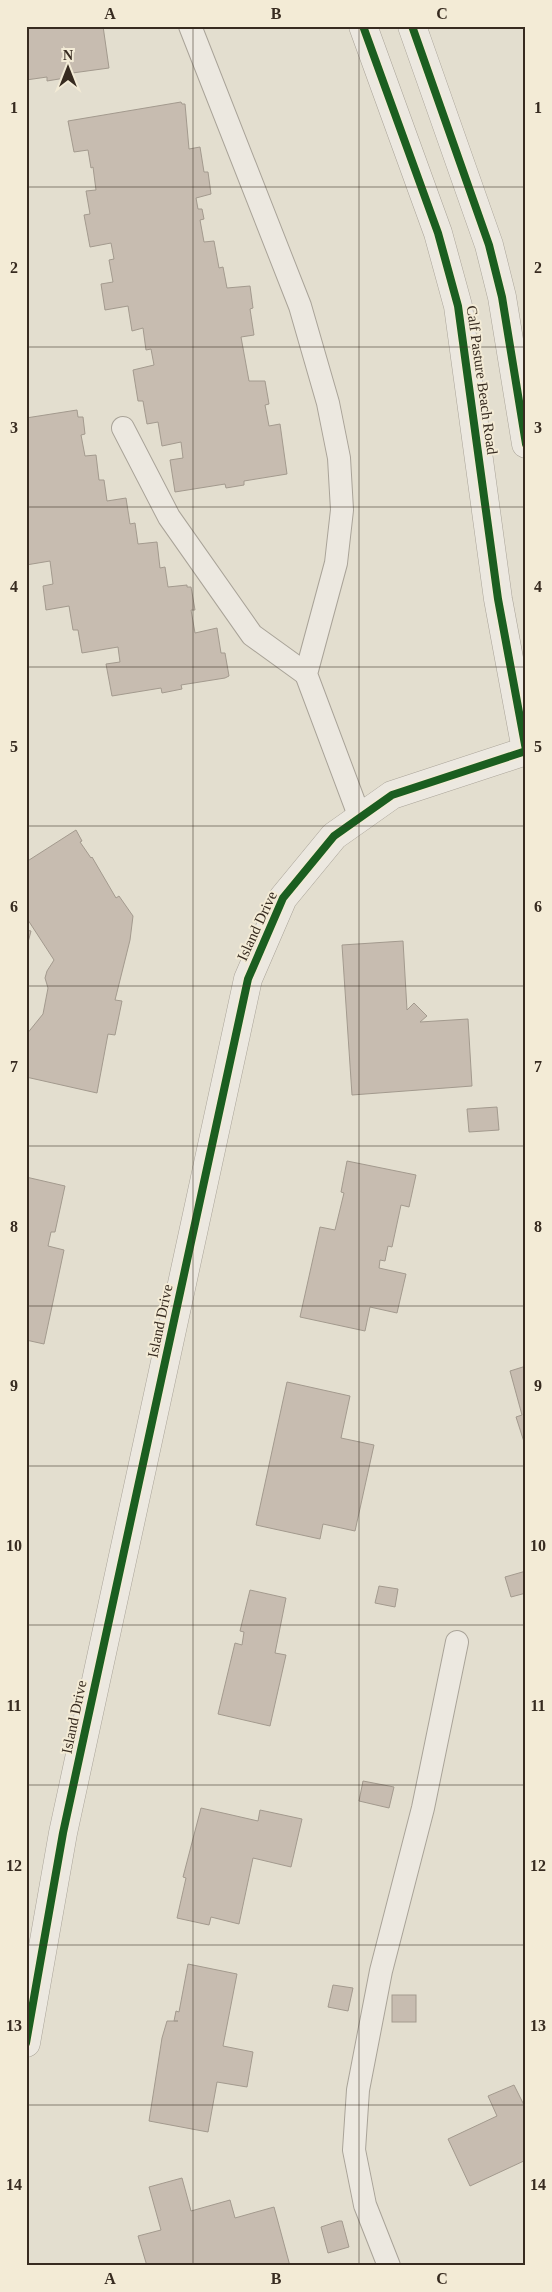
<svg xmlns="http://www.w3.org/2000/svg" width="552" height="2292" viewBox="0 0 552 2292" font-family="'Times New Roman',serif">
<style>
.building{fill:#c7bcb0;stroke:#a39a8e}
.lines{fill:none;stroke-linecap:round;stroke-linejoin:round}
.lane-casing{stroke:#a9a398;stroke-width:24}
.street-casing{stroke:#a9a398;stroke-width:29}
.lane{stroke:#ece8e0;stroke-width:22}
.street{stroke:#ece8e0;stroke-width:28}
.cycleway-casing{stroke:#f3ebd6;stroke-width:11}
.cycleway{stroke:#1b5e20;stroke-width:8}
.grid{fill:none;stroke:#372b20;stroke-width:1;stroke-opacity:0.55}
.labels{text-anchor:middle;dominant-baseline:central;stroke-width:4;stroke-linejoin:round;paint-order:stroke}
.street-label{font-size:15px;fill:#372b20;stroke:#f3ebd6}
.neatline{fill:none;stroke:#372b20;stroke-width:2}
.grid-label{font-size:16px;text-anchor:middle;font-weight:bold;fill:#372b20}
</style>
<rect width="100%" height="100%" fill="#e3decf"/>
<g class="building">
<path d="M26,26H103L109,68L65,74V78L47,81V77L26,80Z"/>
<path d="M181,102L182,104H185L189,149L200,147L204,172H208L211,194L196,198L198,209H202L204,219L200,220L204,242L214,241L219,268L223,267L227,288L250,286L253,308L250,309L254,335L241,337L249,381H265L269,404L265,405L269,426L280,424L287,474L244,481V485L226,488L225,484L175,492L170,460L183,458L181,442L162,446L158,422L147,424L143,401H138L133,370L154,365L151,349L146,350L143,328L132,331L128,306L105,310L101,284L113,282L109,260L114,259L111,243L90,247L84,215L90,214L86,191L96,190L93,167L91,168L88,150L74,152L68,121Z"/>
<path d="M77,410L78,417H83L85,434L81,435L85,456L96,455L99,480H104L107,501L126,498L130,524L135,523L138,544L157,542L160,568L165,567L168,587L187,585V587H191L195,610H191L195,633L217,628L221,653H225L229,676L225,678L181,685L182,689L162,693L161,688L112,696L106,664L120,662L118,647L82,653L78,630H73L69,606L46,610L43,586L53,584L50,561L26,565V418Z"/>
<path d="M76,830L82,841L80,842L91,858L92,857L116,898L119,896L133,916L130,940L115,1000L122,1001L115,1035L108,1034L97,1093L26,1077V1035L43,1014L48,988L45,978L47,971L54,960L26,917V862Z"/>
<path d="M26,930L31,931L26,950Z"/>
<path d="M403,941L407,1010L414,1003L427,1016L420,1022L468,1019L472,1086L352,1095L342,945Z"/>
<path d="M497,1107L499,1130L469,1132L467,1109Z"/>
<path d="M347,1161L416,1175L409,1207L401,1205L392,1247L388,1246L385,1261L380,1260L379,1268L406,1274L397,1313L370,1307L365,1331L300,1317L320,1227L335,1230L344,1193L341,1192Z"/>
<path d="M26,1177L65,1186L55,1232H51L48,1246L64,1250L44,1344L26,1340Z"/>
<path d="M526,1366V1448L516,1417L522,1415L510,1371Z"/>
<path d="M287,1382L350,1396L341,1438L374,1445L355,1531L323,1524L320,1539L256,1525Z"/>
<path d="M526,1571V1593L511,1597L505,1577Z"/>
<path d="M379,1586L398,1589L395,1607L375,1603Z"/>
<path d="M250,1590L286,1598L275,1653L286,1655L270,1726L218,1714L235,1643L242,1645L244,1632L240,1631Z"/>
<path d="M363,1781L394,1787L389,1808L359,1801Z"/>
<path d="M201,1808L258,1821L260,1810L302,1819L291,1867L253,1858L239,1924L211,1917L209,1925L177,1918L186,1878L183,1877Z"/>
<path d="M188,1964L237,1974L223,2046L253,2052L247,2087L217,2082L208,2132L149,2121L162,2038L167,2021H178H174L176,2011L179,2012Z"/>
<path d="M333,1985L353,1988L348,2011L328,2007Z"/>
<rect x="392" y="1995" width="24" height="27"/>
<path d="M514,2085L524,2105L526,2104V2160L470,2186L448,2139L497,2116L488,2096Z"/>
<path d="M182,2178L191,2211L230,2200L235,2218L274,2207L290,2266H147L138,2236L161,2230L149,2187Z"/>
<path d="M339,2221H342L349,2247L328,2253L321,2227Z"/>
</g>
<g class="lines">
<defs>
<g id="lane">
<path d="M190,26L300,306L328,403L339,458L342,510L336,563L306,674L360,818"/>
<path d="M123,428L169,517L252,635L306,674"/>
<path d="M389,2266L365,2205L354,2150L358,2090L381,1971L423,1808L457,1642"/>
</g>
<g id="street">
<path d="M363,26L438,233L458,306L498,599L526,750"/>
<path d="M412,26L489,245L502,297L526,444"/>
<path d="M26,2043L63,1833L248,979L283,898L334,836L392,795L526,751"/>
</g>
</defs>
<use href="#lane" class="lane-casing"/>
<use href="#street" class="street-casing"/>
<use href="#lane" class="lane"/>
<use href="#street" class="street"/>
<defs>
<g id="cycleway">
<path d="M363,26L438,233L458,306L498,599L526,750"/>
<path d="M412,26L489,245L502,297L526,444"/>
<path d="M26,2043L63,1833L248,979L283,898L334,836L392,795L526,751"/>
</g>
</defs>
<use href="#cycleway" class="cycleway-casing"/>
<use href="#cycleway" class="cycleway"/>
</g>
<path class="grid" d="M193,26V2266M359,26V2266M26,187H526M26,347H526M26,507H526M26,667H526M26,826H526M26,986H526M26,1146H526M26,1306H526M26,1466H526M26,1625H526M26,1785H526M26,1945H526M26,2105H526"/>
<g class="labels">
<g class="street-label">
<text transform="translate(482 380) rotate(82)">Calf Pasture Beach Road</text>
<text transform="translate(257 926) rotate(-65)">Island Drive</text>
<text transform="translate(160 1321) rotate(-78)">Island Drive</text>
<text transform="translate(74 1717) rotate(-78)">Island Drive</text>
</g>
</g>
<rect width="552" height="2292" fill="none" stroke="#f3ebd6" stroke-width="55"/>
<g transform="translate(68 68)" stroke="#f3ebd6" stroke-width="4" paint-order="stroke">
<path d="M0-4L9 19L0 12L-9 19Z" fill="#372b20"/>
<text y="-8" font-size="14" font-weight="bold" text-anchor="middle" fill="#372b20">N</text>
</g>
<rect x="28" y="28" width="496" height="2236" class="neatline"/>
<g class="grid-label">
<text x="110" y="19">A</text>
<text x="276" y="19">B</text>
<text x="442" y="19">C</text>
<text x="14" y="113">1</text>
<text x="538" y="113">1</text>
<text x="14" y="273">2</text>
<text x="538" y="273">2</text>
<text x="14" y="433">3</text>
<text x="538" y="433">3</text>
<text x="14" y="592">4</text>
<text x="538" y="592">4</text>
<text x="14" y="752">5</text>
<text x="538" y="752">5</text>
<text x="14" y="912">6</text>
<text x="538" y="912">6</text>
<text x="14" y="1072">7</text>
<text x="538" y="1072">7</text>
<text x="14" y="1232">8</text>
<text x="538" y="1232">8</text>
<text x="14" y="1391">9</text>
<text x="538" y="1391">9</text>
<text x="14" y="1551">10</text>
<text x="538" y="1551">10</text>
<text x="14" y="1711">11</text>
<text x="538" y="1711">11</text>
<text x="14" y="1871">12</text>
<text x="538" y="1871">12</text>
<text x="14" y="2031">13</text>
<text x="538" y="2031">13</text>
<text x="14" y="2190">14</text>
<text x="538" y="2190">14</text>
<text x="110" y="2284">A</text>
<text x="276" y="2284">B</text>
<text x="442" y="2284">C</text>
</g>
</svg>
